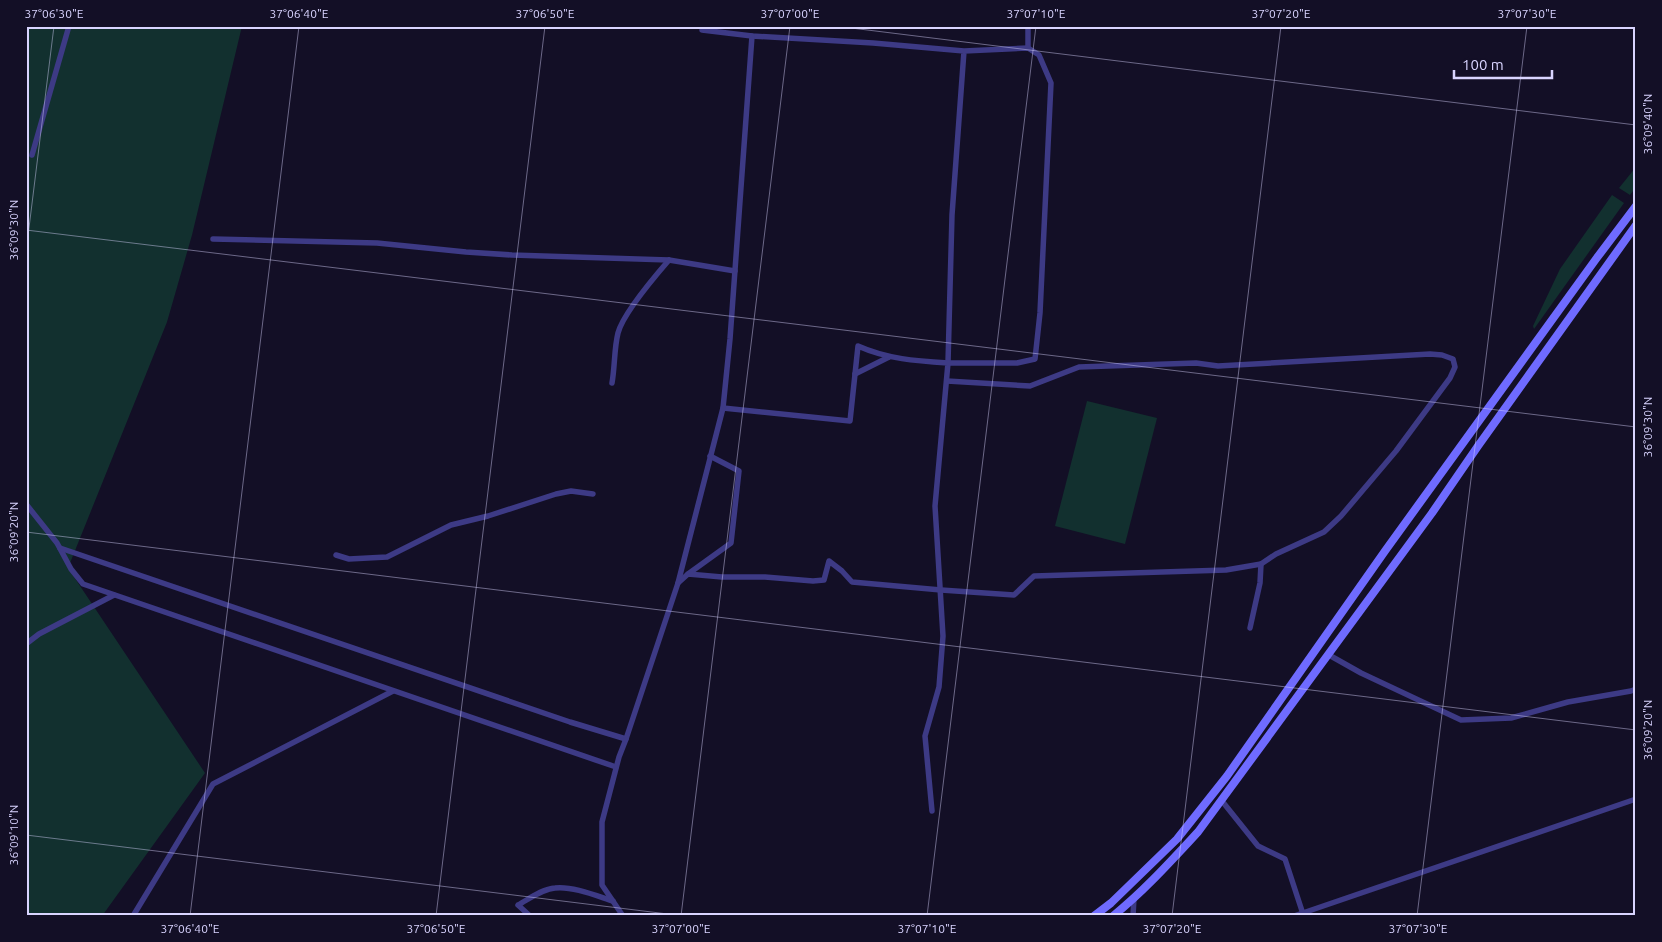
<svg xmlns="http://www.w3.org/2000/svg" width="1662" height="942" viewBox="0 0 1662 942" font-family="Ubuntu,sans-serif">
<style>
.green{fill:#12302f}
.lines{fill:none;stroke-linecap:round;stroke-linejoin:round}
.street{stroke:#3d3a85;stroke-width:5.5}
.secondary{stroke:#6f6bff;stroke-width:8}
.ticks{fill:none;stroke:#d9d4ff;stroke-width:1;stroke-opacity:0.45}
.neatline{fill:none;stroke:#d9d4ff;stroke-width:2}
.ticks-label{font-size:12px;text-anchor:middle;fill:#d9d4ff}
</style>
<rect width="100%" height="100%" fill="#130f26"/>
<g class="green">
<path d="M26,26H242L192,235L167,322L68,568L205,773L102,916H26Z"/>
<path d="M1636,167V187L1630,195L1619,188Z"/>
<path d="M1612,195L1624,203L1534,329L1533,326L1560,269Z"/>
<path d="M1087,401L1157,418L1125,544L1055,526Z"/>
</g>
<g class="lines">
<g class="street">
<path d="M1028,26V48"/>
<path d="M702,30L752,36L873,43L964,51L1028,48L1039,55L1051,83L1040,313L1035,359L1017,363H948L952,215L964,51"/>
<path d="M32,155L69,26"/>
<path d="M213,239L377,243L466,252L512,255L669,260L735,271"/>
<path d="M855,374L889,357"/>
<path d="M947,381L1030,386L1079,367L1196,363L1218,366L1430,354L1442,355L1453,359L1455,367L1450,378L1396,451L1341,516L1324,532L1276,554L1261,564L1260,583L1250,628"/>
<path d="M612,383C615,366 614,349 618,333C623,314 656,275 669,260"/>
<path d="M723,408L850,421L858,346C887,359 916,361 948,363L935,506L943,636L939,687L925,736L932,811"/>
<path d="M26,504L57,543L71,569L83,584L616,767"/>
<path d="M60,548L570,722L626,739"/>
<path d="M336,555L349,559L387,557L451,525L488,516L556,494L571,491L593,494"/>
<path d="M688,574L731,543L739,471L710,456"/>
<path d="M678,583L688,574L722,577H765L813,581L824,580L829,561L842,571L852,582L941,590L1014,595L1034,576L1226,570L1261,564"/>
<path d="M26,644L39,634L114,595"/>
<path d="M1329,655L1361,673L1461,720L1511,718L1568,702L1631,691L1636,689"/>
<path d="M1222,801L1258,846L1285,859L1303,914"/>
<path d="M133,916L213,784L393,691"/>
<path d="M530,916L518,905C529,899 542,889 555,888C573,886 597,896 613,901"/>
<path d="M623,916L602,885V822L619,757L626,739L678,583L723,408L730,339L752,36"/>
<path d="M1133,916L1134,898"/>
<path d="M1294,916L1636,799"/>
</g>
<g class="secondary">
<path d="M1094,916L1111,903L1177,839L1227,776L1385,551L1596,259L1636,206"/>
<path d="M1113,916C1144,891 1171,861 1198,832L1432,513L1478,446L1636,225"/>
</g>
</g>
<path class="ticks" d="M835,26L1636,125M26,230L1636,427M26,252L54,26M26,532L1636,730M26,835L684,916M190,916L299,26M436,916L545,26M681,916L790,26M927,916L1036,26M1172,916L1281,26M1417,916L1527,26"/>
<rect width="1662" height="942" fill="none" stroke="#130f26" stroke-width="55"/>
<path d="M1454 70v8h98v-8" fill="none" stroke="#d9d4ff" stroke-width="2.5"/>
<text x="1462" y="70" font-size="15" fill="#d9d4ff" stroke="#130f26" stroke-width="4" paint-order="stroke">100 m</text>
<rect x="28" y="28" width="1606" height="886" class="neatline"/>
<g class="ticks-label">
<text x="54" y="18">37°06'30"E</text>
<text x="299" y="18">37°06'40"E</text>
<text x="545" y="18">37°06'50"E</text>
<text x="790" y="18">37°07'00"E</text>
<text x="1036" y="18">37°07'10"E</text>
<text x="1281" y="18">37°07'20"E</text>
<text x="1527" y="18">37°07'30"E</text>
<text transform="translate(1648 124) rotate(-90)" y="4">36°09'40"N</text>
<text transform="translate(14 230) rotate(-90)" y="4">36°09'30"N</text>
<text transform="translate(1648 427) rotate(-90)" y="4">36°09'30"N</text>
<text transform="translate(14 532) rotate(-90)" y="4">36°09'20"N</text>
<text transform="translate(1648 730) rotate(-90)" y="4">36°09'20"N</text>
<text transform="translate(14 835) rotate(-90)" y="4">36°09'10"N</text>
<text x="190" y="933">37°06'40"E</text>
<text x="436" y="933">37°06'50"E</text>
<text x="681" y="933">37°07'00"E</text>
<text x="927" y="933">37°07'10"E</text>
<text x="1172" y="933">37°07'20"E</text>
<text x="1418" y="933">37°07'30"E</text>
</g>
</svg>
